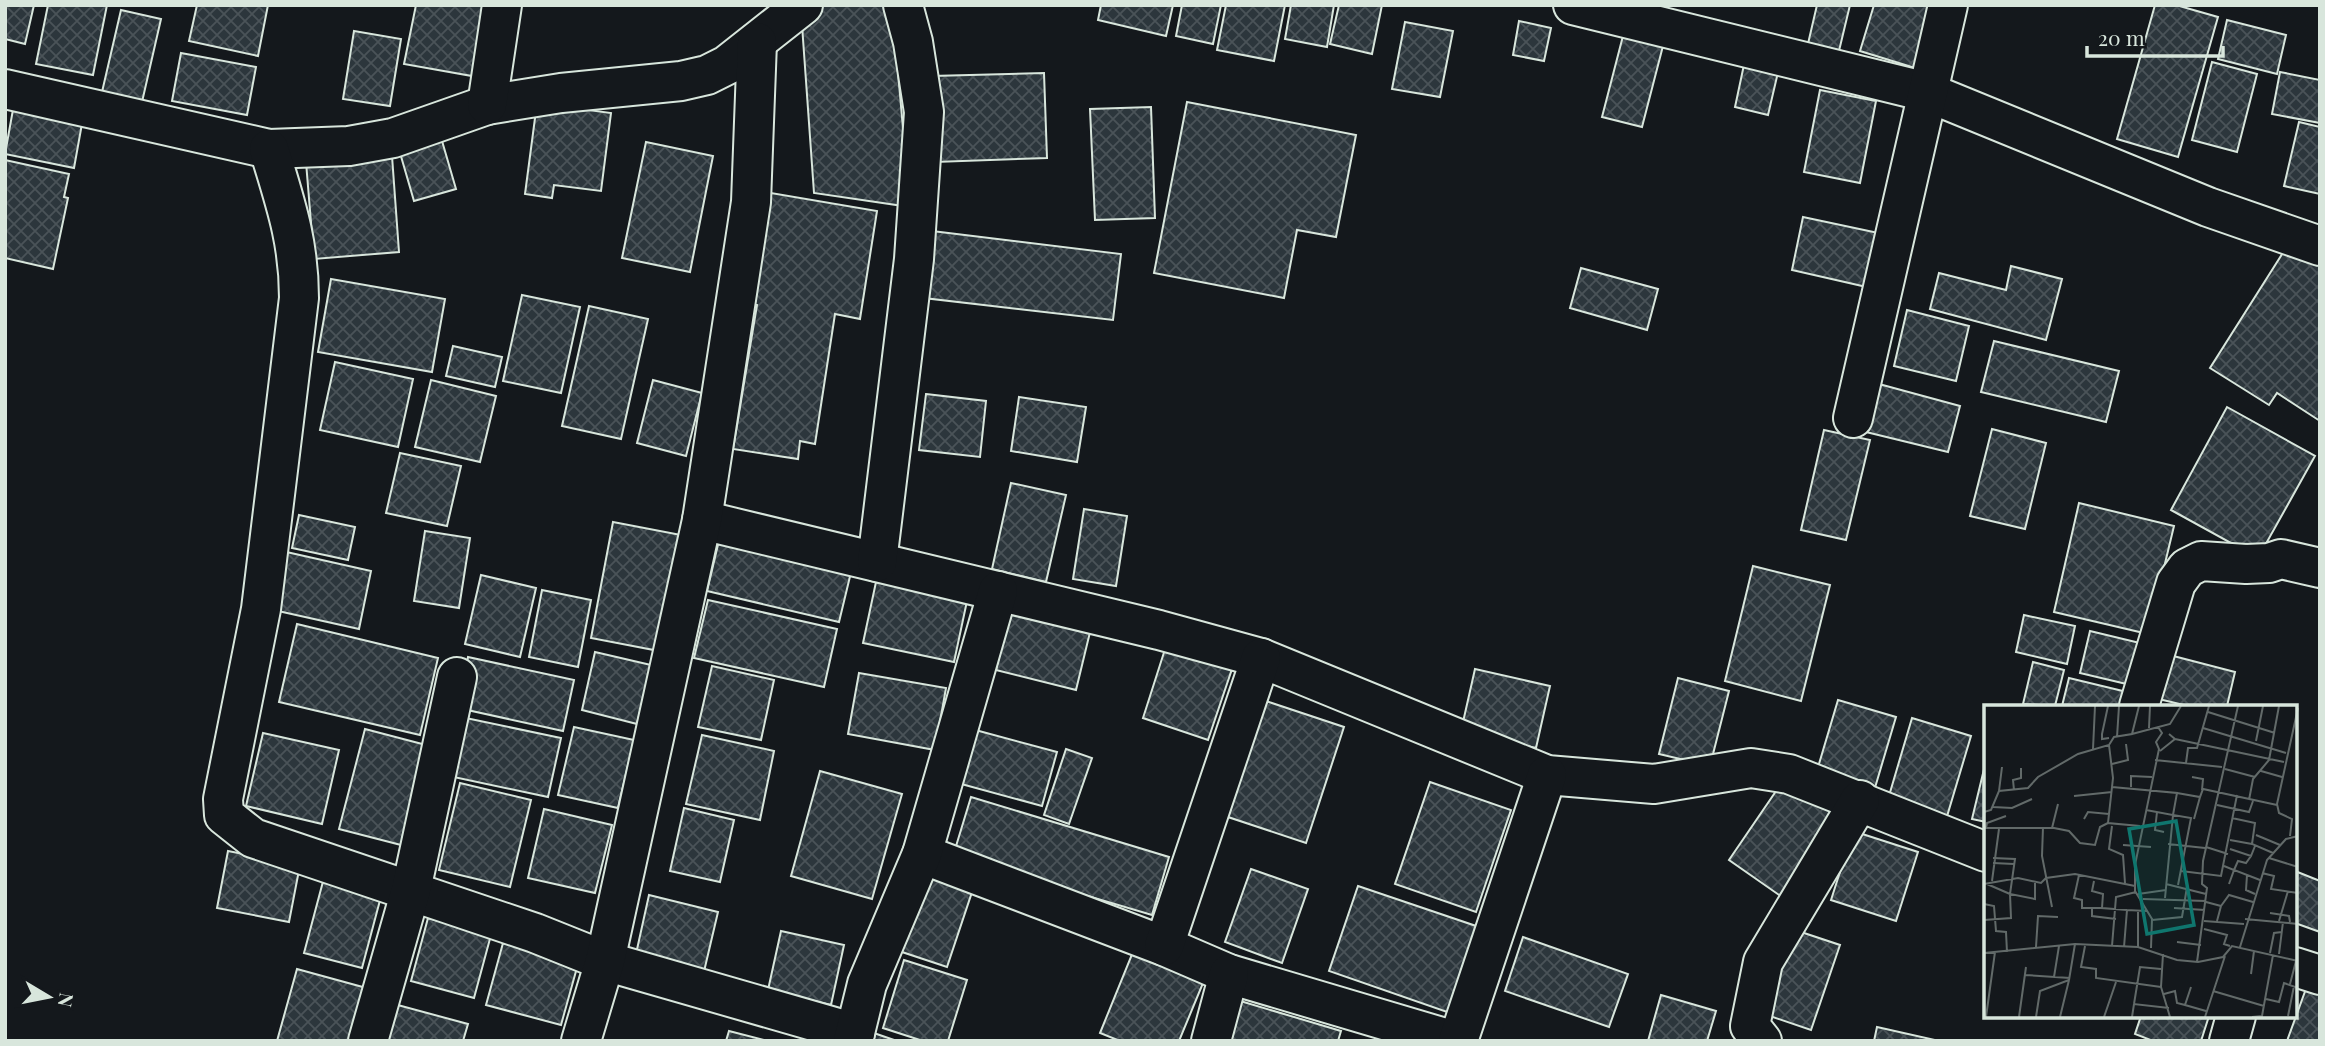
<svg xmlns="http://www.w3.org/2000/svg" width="2325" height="1046" viewBox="0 0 2325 1046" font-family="'Playfair Display',serif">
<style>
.building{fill:url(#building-cross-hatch);stroke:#d8e6dc;stroke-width:2}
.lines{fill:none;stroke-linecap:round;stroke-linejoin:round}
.minor-casing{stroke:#d8e6dc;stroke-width:42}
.minor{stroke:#14181c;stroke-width:38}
.inset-road{fill:none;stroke:#626a69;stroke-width:2}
.view{fill:#0f766e;fill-opacity:0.15;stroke:#0f766e;stroke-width:3.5}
.inset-edge{fill:none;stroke:#d8e6dc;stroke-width:3.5}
</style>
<defs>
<pattern id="building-cross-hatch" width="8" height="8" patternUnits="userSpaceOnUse" patternTransform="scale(1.75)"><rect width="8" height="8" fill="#2c363c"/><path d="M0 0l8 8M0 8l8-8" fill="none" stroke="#4a5358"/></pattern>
</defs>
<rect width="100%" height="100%" fill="#14181c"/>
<g class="building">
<path d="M5,5H34L25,44L5,39Z"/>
<path d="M48,5H107L93,75L36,64Z"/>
<path d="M197,5H268L258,56L189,41Z"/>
<path d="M416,5H485L472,76L404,64Z"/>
<path d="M817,5H892L910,207L814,193L801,11Z"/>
<path d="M1101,5H1173L1166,36L1098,20Z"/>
<path d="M1182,5H1221L1213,44L1176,36Z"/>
<path d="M1226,5H1285L1274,61L1217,50Z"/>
<path d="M1291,5H1334L1327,47L1285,39Z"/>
<path d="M1339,5H1382L1372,54L1330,44Z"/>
<path d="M1817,5H1850L1838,55L1807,48Z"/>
<path d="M1874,5H1934L1915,68L1860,51Z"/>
<path d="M2155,5H2176L2218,17L2178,157L2117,139Z"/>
<path d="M121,10L161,19L142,102L102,92Z"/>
<path d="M2227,20L2286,35L2277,74L2218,59Z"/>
<path d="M1519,21L1551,28L1544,61L1513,55Z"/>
<path d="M1405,22L1453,31L1440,97L1392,89Z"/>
<path d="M354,31L401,39L390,106L343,99Z"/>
<path d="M1624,32L1664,42L1642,127L1602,117Z"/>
<path d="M181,53L256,67L247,115L172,101Z"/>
<path d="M1745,60L1779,68L1768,115L1735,107Z"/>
<path d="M2212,62L2257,74L2237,152L2192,140Z"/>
<path d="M2280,72L2320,80V123L2272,114Z"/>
<path d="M1044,73L1047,158L935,162L932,76Z"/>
<path d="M1820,90L1876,101L1860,183L1804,172Z"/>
<path d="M1187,102L1356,135L1336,237L1297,230L1284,298L1154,273Z"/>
<path d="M537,103L611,113L601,191L554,185L552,198L525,194Z"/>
<path d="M14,104L83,118L74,168L5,154Z"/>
<path d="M1151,107L1155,218L1095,220L1090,109Z"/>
<path d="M2299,122L2320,127V194L2284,186Z"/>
<path d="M440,134L456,189L414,201L398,146Z"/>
<path d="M646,142L713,156L690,272L622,258Z"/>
<path d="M392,156L399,252L314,259L306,162Z"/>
<path d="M5,160L69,174L64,197L68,198L53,269L5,258Z"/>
<path d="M759,191L877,211L860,319L835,314L815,444L800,441L798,459L733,449L757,305L741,302Z"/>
<path d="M1803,217L1883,234L1871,288L1792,270Z"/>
<path d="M932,231L1121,254L1113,320L924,298Z"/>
<path d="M2291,240L2320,259V421L2277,393L2269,405L2210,368Z"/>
<path d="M2011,266L2062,279L2046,340L1930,309L1939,273L2006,290Z"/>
<path d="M1581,268L1658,289L1647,330L1570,308Z"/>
<path d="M331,279L445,299L432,372L318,352Z"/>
<path d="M522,295L580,307L561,393L503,381Z"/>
<path d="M589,306L648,319L621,439L562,426Z"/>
<path d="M1907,310L1969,326L1956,381L1894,366Z"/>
<path d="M1994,341L2119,371L2106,422L1981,392Z"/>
<path d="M453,346L502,357L495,387L446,376Z"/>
<path d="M335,362L413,379L398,447L320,430Z"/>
<path d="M431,380L496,396L480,462L415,447Z"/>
<path d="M653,380L702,393L686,456L637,443Z"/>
<path d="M1879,384L1960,406L1948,452L1866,432Z"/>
<path d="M926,394L986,401L980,457L919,450Z"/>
<path d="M1019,397L1086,407L1077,462L1011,451Z"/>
<path d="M2227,407L2315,456L2258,558L2171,510Z"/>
<path d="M1992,429L2046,443L2025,529L1970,516Z"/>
<path d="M1824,430L1870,440L1846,540L1801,530Z"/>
<path d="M400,453L461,466L447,526L386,513Z"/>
<path d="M1011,483L1066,495L1046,582L992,569Z"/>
<path d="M2079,503L2174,526L2148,634L2054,612Z"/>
<path d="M1084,509L1127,516L1116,586L1073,579Z"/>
<path d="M299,515L355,527L348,560L292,548Z"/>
<path d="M613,522L681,535L659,651L591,638Z"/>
<path d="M425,531L470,538L459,608L414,601Z"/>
<path d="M721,532L853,564L839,622L707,591Z"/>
<path d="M282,551L371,571L359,629L269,609Z"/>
<path d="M1753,566L1830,585L1801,701L1725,681Z"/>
<path d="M481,575L536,588L520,657L465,644Z"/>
<path d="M876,582L967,601L954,662L863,643Z"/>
<path d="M542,590L591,600L578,667L529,657Z"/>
<path d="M708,600L837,629L824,687L694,658Z"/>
<path d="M1011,608L1091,628L1076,690L996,670Z"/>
<path d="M2024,615L2075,626L2067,664L2016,652Z"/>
<path d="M297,624L438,658L420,735L279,702Z"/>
<path d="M2090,631L2144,644L2135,686L2080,673Z"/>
<path d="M1167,643L1233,666L1208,740L1143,718Z"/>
<path d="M595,652L651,665L637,724L582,710Z"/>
<path d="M2158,652L2235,672L2227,706H2188L2146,696Z"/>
<path d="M468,657L574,680L563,731L458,708Z"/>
<path d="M2033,662L2064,670L2055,706L2023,704Z"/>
<path d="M712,666L774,680L761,740L698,727Z"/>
<path d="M1475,669L1550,686L1536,748L1461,731Z"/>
<path d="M859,673L946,688L935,750L848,734Z"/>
<path d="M1678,678L1729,691L1710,766L1659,754Z"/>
<path d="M2069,678L2127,692L2123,706H2062Z"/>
<path d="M1838,700L1896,717L1874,791L1816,774Z"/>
<path d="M1266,701L1344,727L1306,843L1228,817Z"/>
<path d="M461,717L561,738L548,797L449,776Z"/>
<path d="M1912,718L1971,736L1945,823L1886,806Z"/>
<path d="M574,727L634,740L618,808L558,795Z"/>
<path d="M968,728L1057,752L1042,806L954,782Z"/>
<path d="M365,729L426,745L401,845L339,829Z"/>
<path d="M263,733L339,750L322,824L246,806Z"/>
<path d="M702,735L774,751L760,820L686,804Z"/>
<path d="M1066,749L1092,758L1069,824L1044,815Z"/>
<path d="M1986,761V822L1972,819Z"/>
<path d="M820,771L902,794L872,899L791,876Z"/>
<path d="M1785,778L1839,815L1782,897L1729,860Z"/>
<path d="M1430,782L1511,810L1476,912L1395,884Z"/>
<path d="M460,783L531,800L510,887L439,870Z"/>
<path d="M971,797L1169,857L1152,915L953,856Z"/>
<path d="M684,808L734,820L720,882L670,871Z"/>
<path d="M544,809L612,825L595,893L528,878Z"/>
<path d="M1853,831L1918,852L1896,921L1831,900Z"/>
<path d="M228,851L300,865L289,922L217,908Z"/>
<path d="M1251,869L1308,889L1282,963L1225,942Z"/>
<path d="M2295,871L2320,881V932L2295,923Z"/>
<path d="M916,872L972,892L947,967L890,948Z"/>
<path d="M325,874L383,889L362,968L304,953Z"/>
<path d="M1358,886L1479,927L1450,1013L1329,971Z"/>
<path d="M649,895L718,912L702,980L634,963Z"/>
<path d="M428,918L491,935L474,998L411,981Z"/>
<path d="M1786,927L1840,945L1811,1030L1758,1012Z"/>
<path d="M781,931L844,945L831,1005L768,990Z"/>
<path d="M1523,937L1628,974L1609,1027L1505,991Z"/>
<path d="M1137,942L1208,971L1179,1041H1120L1100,1033Z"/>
<path d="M503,943L578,964L561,1025L486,1005Z"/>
<path d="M904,960L967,980L948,1041H923L883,1028Z"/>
<path d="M297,969L370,989L356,1041H277Z"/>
<path d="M2311,975L2320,978V1041H2287Z"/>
<path d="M1661,995L1716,1011L1707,1041H1648Z"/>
<path d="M1237,1000L1341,1031L1338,1041H1225Z"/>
<path d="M394,1004L468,1024L463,1041H384Z"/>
<path d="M2141,1016H2209L2201,1041H2153L2135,1034Z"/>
<path d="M1877,1027L1935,1040V1041H1874Z"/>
<path d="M729,1031L768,1041H726Z"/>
<path d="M868,1031L897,1041H865Z"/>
</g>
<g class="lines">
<defs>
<g id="minor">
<path d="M1573,5L1927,92L2208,207L2320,246"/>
<path d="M5,89L269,149L349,146L393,138L487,105L561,93L681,81L707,75L727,65L803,5"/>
<path d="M487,105L502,5"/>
<path d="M269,149C285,202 299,241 299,298L261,609L223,799L224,815L253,838L535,933L605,961L855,1033"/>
<path d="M1853,418L1948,5"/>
<path d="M702,520L1159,630L1261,658L1547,775L1654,784L1751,768L1789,774L1986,852"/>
<path d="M877,562L914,259L924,112L913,42L903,5"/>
<path d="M2139,706L2176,583L2187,568L2201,561L2246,564L2269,563L2281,559L2320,568"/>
<path d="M922,854L1164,946L1229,974L1455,1041"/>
<path d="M1164,946L1261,658"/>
<path d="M2295,967L2320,975"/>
<path d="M368,1041L411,890L457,677"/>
<path d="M581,1041L605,961L702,520L751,202L757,42"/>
<path d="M853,1041L867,984L922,854L998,591"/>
<path d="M1211,1041L1229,974"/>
<path d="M1458,1041L1547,775"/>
<path d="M1762,1041L1750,1026L1763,962L1860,800"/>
<path d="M2229,1041L2236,1016"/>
</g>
</defs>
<use href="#minor" class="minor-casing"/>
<use href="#minor" class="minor"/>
</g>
<g transform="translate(1984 705)">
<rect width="313" height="313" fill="#14181c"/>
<path class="inset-road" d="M124,1L118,29V34L125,33M224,7L291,28M165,23L166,1M219,23L302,48M148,29L186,19L197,1M133,32L135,1M191,34L300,57M272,36L279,1M125,40L129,73L124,118L156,121M109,44L111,1M176,46L191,34L185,29M171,55L238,62M202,58L204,43H213L225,1M128,59L144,55L142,39M241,64L271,72M277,66L298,72M208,72L219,74L218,85M128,82L193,88L189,110L207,113L194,180M147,82V71L168,72M30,85L29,75L37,73V63M15,86L18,62M193,88L216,92L219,84L293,100M90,91L128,87M265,95L269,74L285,55L295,1M233,100L265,107L269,96M9,102L28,103L48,94M162,105L189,110L181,193M0,107L7,105L15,86L44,83L54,72L94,49L125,40L130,32L148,29L155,1M173,107L171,125L180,127M248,113L271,118L268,139L289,148M100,114L104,107L125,109M210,114L216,92M128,121L125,144L139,150L141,178M59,122L58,151L68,202M0,123H70L85,126L96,138L111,140L116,122L124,118M2,123L3,118L22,111M68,123L74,99M272,130L296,140M306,131L308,114L295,108L293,99L314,3M246,135L268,139M184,139L221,143M139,140L167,142M222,142L244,149M246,144L267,151L271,141M267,151L262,158L254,156L250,165L276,175M9,153L31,154L26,189L51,194V178M285,153L314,162M9,158L30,159M240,161L250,165L245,179M197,166L237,171L253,90M278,168L290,171L287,184L314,188M95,170L90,193L98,195V203H118M263,170L262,185L271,189M8,176L15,124M110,176L108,186L119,189L118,203L143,205M0,179L34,173L57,178L62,173L91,169L151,181M182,179L222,189M154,189L182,185M159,194L222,196M222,197L237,201L233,216M0,199L10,201L12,226L22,227L23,247M237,201L245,190L269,197M108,203V211L132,214M190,203L221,205M286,208L305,211L306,217M261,214L314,219M0,215L27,213L26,189L3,179M168,215L198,212L203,182M220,216L260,219M295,216L304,186M220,224L243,230L240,239L246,241M193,237L217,240M101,241L97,262L112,264V273L177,282M128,241L132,192L152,187M52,242L54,211L74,212M140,242L143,205L163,206M154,242V206M256,242L283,155L302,134L314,131M167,243L168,214L151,186V160L175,44L172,37L178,28L174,22M0,248L91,239L154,242L193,255L214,257L239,252L248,241L314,256M286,248L290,228L298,227M179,249L177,282L186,312M295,249L299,217M213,257L223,183L218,179L219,156L254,1M267,269L270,246M41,270L86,273M70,272L75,241M306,279L312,256M207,282L201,300L222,306M229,286L280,301M180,289L191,286L193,298L201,300M282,294L295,297L300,278L314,283M150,299L156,262L177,264M304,311L310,281M2,312L11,247M35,312L42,262M52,312L56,286L85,275L91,239M76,312L85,275M120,312L132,277M148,312L150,299L185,303M221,312L241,251M268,312L278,311L289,250"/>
<path class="view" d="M192,116L210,220L163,229L145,124Z"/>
<rect width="313" height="313" class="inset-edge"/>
</g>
<rect width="2325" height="1046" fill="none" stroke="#d8e6dc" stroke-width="14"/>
<g transform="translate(49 997) rotate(100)" stroke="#14181c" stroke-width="5" paint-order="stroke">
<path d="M0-5L12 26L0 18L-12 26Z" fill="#d8e6dc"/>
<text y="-10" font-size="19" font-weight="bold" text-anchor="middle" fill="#d8e6dc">N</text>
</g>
<path d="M2087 46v10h136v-10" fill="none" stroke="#d8e6dc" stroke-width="3.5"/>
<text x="2098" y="46" font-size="21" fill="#d8e6dc" stroke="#14181c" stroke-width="5" paint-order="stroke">20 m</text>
</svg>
